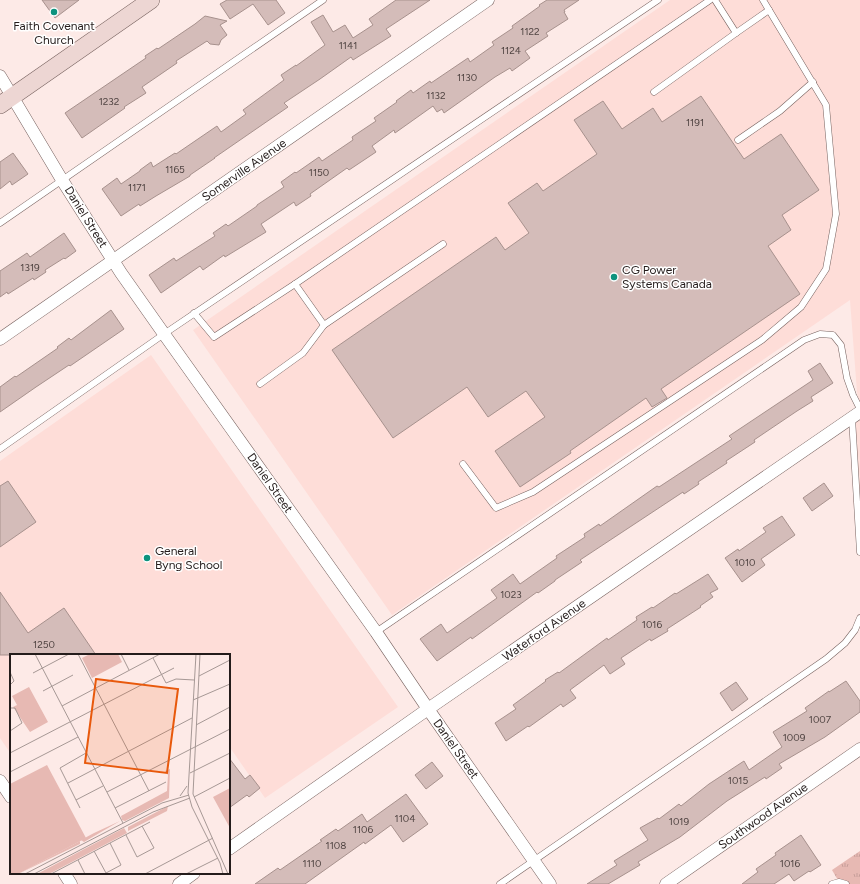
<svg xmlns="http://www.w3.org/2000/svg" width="860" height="884" viewBox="0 0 860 884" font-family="Figtree,sans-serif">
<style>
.built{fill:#feddd8}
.grass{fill:url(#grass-tufts)}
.building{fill:#d4bcb9;stroke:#a7918d}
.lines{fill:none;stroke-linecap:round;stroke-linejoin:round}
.lane-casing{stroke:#77625f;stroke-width:7}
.street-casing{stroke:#77625f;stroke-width:13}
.secondary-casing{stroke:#77625f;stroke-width:18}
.lane{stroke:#fff;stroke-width:6}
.street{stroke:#fff;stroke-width:12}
.secondary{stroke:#edd6d3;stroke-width:17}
.poi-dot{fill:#0c937e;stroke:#fff;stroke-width:1.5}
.labels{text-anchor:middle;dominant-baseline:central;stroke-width:3;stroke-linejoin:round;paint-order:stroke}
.number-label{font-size:10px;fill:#504442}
.poi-label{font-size:12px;fill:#241c1b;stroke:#fff;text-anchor:start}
.street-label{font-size:12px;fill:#241c1b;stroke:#fff}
.inset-road{fill:none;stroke:#a69895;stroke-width:1}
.view{fill:#e8590c;fill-opacity:0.15;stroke:#e8590c;stroke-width:2}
.inset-edge{fill:none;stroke:#241c1b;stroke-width:2}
</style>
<defs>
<pattern id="grass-tufts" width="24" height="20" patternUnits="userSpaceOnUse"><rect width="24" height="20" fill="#e7b9b3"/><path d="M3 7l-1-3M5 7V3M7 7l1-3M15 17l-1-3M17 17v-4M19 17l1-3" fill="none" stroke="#c69e99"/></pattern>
</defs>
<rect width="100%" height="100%" fill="#fdeae7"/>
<g class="built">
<path d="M670,0H860V405L857,392L850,300L392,615L193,330Z"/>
<path d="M151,355L398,707L265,798L229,746V655H11V754L0,738V461Z"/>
<path d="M860,412V552L852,418Z"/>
</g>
<path class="grass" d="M860,851V884H846L839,882L832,870Z"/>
<g class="building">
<path d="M42,0H79L55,18Z"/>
<path d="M227,0H276L285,13L268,25L253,4L230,19L220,4Z"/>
<path d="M396,0H430L386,29L391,36L353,60L351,57L320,79L284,103L288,107L214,158H215L190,175V176L156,196L140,206L139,204L121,216L102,189L117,178L121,184L140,171V170L151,162L153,167L175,153L176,154L217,126L221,132L246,114L243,110L284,80L281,75L296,65V66L325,45L311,22L323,15L333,32L345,25L353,38L373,25L369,19Z"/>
<path d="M547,0H579L564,10L565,12H564L568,19L546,33L548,36L525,51L530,58L512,71L510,68L495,77L444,113L442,109L437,112L433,106L395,133L394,130L372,146L376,152L349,170L347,168L310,194L311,196L296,206L294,202L261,224L266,232L225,257L224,255L203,270L200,266L161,293L149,275L174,258L176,261L215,236L213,233L226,224L228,226L257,206V205L284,187L281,182L295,172L296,173L319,157L322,161L353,140L352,137L376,121L374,118L397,102L396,101L411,90L413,93L430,81L431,83L468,58L470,62L494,45L492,42L513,28L512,26L540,6L539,5Z"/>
<path d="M205,16L227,21L220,25L227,35L221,40L219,45L210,44L207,41L176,61L177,63L142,87L146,93L124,107L125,108L82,138L65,113L146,58L145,56L157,48L158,49L195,24Z"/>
<path d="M701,96L744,159L781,134L819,190L782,215L791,230L768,246L800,294L661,389L667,398L652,407L646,398L570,451L571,453L520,487L495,451L545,417L526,391L488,417L467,387L393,438L332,350L496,237L505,250L529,233L508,203L537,183L543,191L597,154L574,120L603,101L622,129L653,108L662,122Z"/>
<path d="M13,153L28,174L12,185L10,181L0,189V162Z"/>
<path d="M64,233L76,251L65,259L64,258L45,270L46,272L34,280L33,278L8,294L7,292L0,297V271L27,253L30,257Z"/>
<path d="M111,310L124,329L70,366L69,365L36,387L0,412V387L15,376L16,377L58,348L57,347L69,338L71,340Z"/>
<path d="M820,363L833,383L811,397L813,401L797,411L754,440L755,442L726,461L727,463L698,482L699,484L684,494L683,492L580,560L582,562L555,580V581L538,593L537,592L472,639L471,637L437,661L420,639L441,624L447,633L497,598L491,590L513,574L520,584L557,558L556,556L585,537L584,534L599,524L600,526L657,486L659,487L732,439L729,436L813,380L808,371Z"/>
<path d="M8,481L36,522L0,547V486Z"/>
<path d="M824,483L833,496L812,511L803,498Z"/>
<path d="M782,516L795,535L761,559L765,565L742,582L725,558L738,549L739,551L766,532L763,528Z"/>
<path d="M708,574L718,589L710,593L713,597L700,606L701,607L667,629L668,631L651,641L650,639L621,658L625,664L610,674L604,665L570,690L576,698L563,707L561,704L529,727L528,726L506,741L495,723L516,709L513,705L546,681L545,680L558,672L559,673L607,638L608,640L637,620L636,617L652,607L653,608L675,593L676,594Z"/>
<path d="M0,592L28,633L64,608L96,655H0Z"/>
<path d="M846,681L860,701V712L825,737L779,764L782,768L766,779L765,777L727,801L680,837L638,862L640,865L608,884H587L617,865L614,861L648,840L640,828L658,818L659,819L679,804L681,806L709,784L744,761L749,770L782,747L773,732L807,711L805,708L829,691V692Z"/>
<path d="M736,682L748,699L732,711L720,693Z"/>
<path d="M229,758L245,779L250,775L260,788L249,797L247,795L229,808Z"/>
<path d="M432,762L443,776L426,789L415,775Z"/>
<path d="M406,794L428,824L403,842L391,825L365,844L364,842L305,884H255L278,868L280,870L322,841L320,840L336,829L338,831L362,814L367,822Z"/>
<path d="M801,835L821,865L810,872L809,871L794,881L789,874L774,884H742L758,872L756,869L776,855L775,853Z"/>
</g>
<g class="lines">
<defs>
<g id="lane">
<path d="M715,0L736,33L769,10"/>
<path d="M654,92L736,33"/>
<path d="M738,140L780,111L813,82"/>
<path d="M0,223L323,0"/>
<path d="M295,284L324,325L443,244"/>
<path d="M194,313L214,337L295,284L710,0"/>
<path d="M260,384L303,353L324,325"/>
<path d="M852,418L860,552"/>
<path d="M0,449L164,334L658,0"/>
<path d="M463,464L496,508L533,492L762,340L801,307L826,269L836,214L826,105L763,0"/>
<path d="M376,632L804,340L820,334L833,335L841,345L847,378L853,395L860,409"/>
<path d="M500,884L826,659L845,643L855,630L860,618"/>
<path d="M832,884L839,882L846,884"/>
</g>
<g id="street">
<path d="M0,76L62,180L121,273L164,334L376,632L428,709L550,884"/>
<path d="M0,339L488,0"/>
<path d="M0,781L11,797"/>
<path d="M229,849L428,709L860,412"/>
<path d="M64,873L71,884"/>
<path d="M179,884L194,873"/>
<path d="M666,884L860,749"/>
</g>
<path id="secondary" d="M0,105L151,0"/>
</defs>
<use href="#lane" class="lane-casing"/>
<use href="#street" class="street-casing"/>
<use href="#secondary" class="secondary-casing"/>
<use href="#lane" class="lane"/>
<use href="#street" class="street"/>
<use href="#secondary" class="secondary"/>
</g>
<g class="poi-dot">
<circle cx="54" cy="12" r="4"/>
<circle cx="614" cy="277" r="4"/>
<circle cx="147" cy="558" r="4"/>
</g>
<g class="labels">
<g class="number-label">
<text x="530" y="31">1122</text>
<text x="348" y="45">1141</text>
<text x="511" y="50">1124</text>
<text x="467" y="77">1130</text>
<text x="436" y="95">1132</text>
<text x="109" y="101">1232</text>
<text x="695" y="122">1191</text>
<text x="175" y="169">1165</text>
<text x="319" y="172">1150</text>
<text x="137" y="187">1171</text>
<text x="30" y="267">1319</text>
<text x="745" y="562">1010</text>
<text x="511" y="594">1023</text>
<text x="652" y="624">1016</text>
<text x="44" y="644">1250</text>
<text x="820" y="719">1007</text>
<text x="794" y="737">1009</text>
<text x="738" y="780">1015</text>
<text x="405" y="818">1104</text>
<text x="679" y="821">1019</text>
<text x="363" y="829">1106</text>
<text x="336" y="845">1108</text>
<text x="312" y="863">1110</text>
<text x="790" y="863">1016</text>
</g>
<g class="poi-label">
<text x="54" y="26" text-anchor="middle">Faith Covenant<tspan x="54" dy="14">Church</tspan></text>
<text x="622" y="270">CG Power<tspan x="622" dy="14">Systems Canada</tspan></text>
<text x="155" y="551">General<tspan x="155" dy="14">Byng School</tspan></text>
</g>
<g class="street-label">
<text transform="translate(244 170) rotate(-35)">Somerville Avenue</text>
<text transform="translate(86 217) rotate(58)">Daniel Street</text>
<text transform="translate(270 483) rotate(55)">Daniel Street</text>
<text transform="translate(544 630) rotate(-35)">Waterford Avenue</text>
<text transform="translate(456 749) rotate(55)">Daniel Street</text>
<text transform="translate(763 816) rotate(-35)">Southwood Avenue</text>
</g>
</g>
<g transform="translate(10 654)">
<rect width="220" height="220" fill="#fdeae7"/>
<path d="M160,115L159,144L115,167L112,166L111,162L157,137L158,121L155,117ZM158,152L157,157L118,177V173ZM110,167L74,188L71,186L84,179ZM114,174L117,179L39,220H27ZM70,187V190L8,220Z" fill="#e7b9b3"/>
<path d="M37,111L76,184L8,220H1L0,130Z" fill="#e7b9b3"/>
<path d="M80,0H108L112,8L82,24L72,4ZM19,33L38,68L20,78L3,53L7,51L2,42ZM220,134V174L203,143Z" fill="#e7b9b3"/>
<path class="inset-road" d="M25,0L113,169M68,0L139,137M111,0L119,16M186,0L178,139L182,153L210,209L213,220M190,0L183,140L218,220M143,4L156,29L166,25L184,26M0,18L4,27L0,31M23,19L59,0M189,22L220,6M33,37L63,21M183,46L220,30M52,52L150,0M0,54H5L12,69L0,77M186,71L220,53M0,99L164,14M0,118L68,83M180,119L220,99M58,129L182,64M97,138L220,75M170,142L177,132M184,143L220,124M66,146L93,132M70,154L50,114L76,99M105,154L156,128M116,181L127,203L144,194L132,172M84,197L96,219L111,211L100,189M68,206L75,220M15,220L152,149L179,141M24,220L143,158L180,144M41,220L140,168M135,220L203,184M176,220L208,204"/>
<path class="view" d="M86,25L168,35L157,119L75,109Z"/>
<rect width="220" height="220" class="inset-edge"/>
</g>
</svg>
